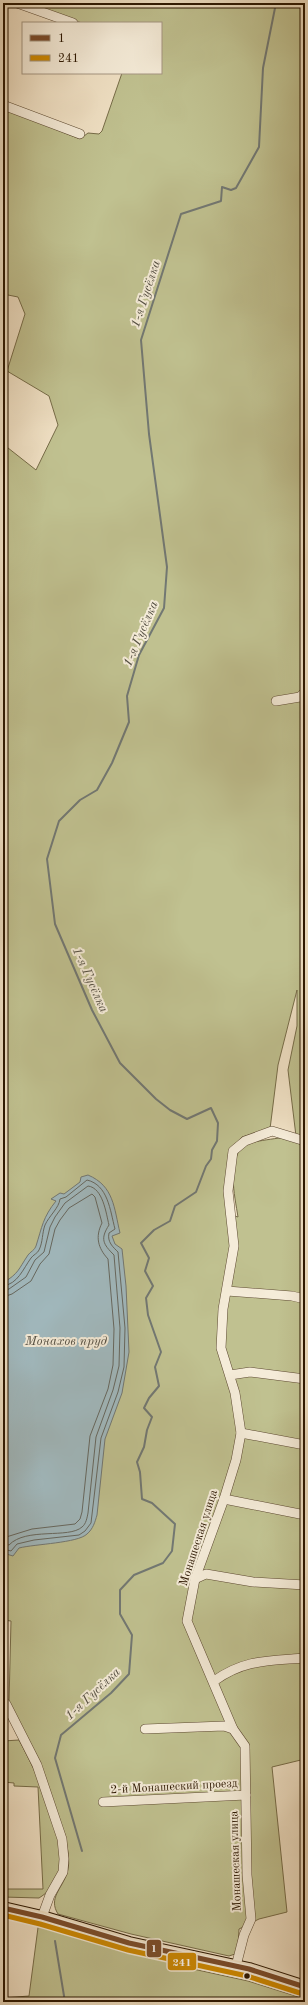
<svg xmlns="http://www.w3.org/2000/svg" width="308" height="2005" viewBox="0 0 308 2005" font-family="'Old Standard TT',serif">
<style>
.green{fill:#c0c190;stroke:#766c48;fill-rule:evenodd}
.water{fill:#a1bac0;stroke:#727873}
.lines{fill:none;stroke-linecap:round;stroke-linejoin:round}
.shore{stroke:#666860;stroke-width:1}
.stream{stroke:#727873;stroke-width:2}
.minor-casing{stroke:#5c4931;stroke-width:10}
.major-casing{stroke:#2b1600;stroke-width:14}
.minor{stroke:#f5ecd9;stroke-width:9}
.major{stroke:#f0e1c5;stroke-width:12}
.bus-1-casing{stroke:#f5ecd9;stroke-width:8}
.bus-2-casing{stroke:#f5ecd9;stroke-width:8}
.bus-1{stroke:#7a4b2a;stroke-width:5}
.bus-2{stroke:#ce8900;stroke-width:5}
.bus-dot{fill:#2b1600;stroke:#f5ecd9;stroke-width:1.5}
.labels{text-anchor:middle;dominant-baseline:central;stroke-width:4;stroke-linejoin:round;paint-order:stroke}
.street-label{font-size:12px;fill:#2b1600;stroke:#f5ecd9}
.water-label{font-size:13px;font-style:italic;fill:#544f43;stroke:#f5ecd9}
.line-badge{stroke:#f5ecd9;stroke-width:1.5}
.badge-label{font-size:11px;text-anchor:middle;font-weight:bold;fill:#fff}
</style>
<rect width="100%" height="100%" fill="#f0e1c5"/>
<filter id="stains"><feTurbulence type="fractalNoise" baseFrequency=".005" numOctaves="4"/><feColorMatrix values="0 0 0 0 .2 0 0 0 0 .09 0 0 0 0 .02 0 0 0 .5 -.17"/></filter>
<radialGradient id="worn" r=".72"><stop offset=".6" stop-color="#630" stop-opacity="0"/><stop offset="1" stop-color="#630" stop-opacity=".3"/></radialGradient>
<g class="green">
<path d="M25,3H305V1759L272,1767L287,1912L259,1919L239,1929L238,1947L235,1954L229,1956L131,1934L58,1914C48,1898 62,1889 67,1873C71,1861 67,1848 65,1835L9,1703L11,1621L3,1620V444L36,470L58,425L49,396L7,371L25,314L18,297L3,294V108L80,139L88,133L99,134L102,131L122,73H161V23H82ZM297,990V1026L288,1070L296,1136C287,1137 253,1141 247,1144C225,1156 235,1197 238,1217L228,1214L231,1149L242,1137L270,1129L278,1065Z"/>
<path d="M19,1740C36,1771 68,1839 58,1875C56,1885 47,1893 39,1898L3,1897V1889H43L38,1787L14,1786V1783L3,1782V1741Z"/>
<path d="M39,1920L193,1969L248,1981L305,1999V2002H3V1998L29,1996Z"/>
</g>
<path class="water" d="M88,1175C114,1186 114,1208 120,1233L112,1236L115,1244L122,1249L126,1286L129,1352L122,1393L105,1439L97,1515C95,1522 93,1529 87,1534C78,1543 35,1544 19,1548L13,1556L3,1553V1283C19,1273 18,1270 28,1255C30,1252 35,1250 36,1246C42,1227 43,1217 56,1201L51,1199L60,1193L64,1194L80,1182L81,1177Z"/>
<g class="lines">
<g class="shore">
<path d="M3,1286C18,1284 23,1269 31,1258C33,1255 38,1253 39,1250C43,1242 42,1233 45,1225C49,1216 59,1208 60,1199L66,1197L87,1180C108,1185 110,1210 115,1229L109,1233C107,1242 113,1247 118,1252L125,1328L124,1367L118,1392L101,1438L91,1523L85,1531L79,1535L34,1540L17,1544L11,1551L3,1549"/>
<path d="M3,1291L9,1289L26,1277L35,1260L44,1252L50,1227L55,1217L65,1203L88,1186C103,1188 106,1213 109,1225C100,1239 103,1244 114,1255L120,1328L119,1366L113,1390L96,1437L88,1513C87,1518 86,1524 82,1527C69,1539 26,1527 9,1545L3,1544"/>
<path d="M3,1297L12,1294L31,1281L40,1264L49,1254L55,1229L60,1220L69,1208L92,1194L95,1197L102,1223C95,1237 98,1248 108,1259L114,1329L113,1365L108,1389L90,1436L82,1512L80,1519L75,1524L32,1529L3,1538"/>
</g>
<g class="stream">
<path d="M82,1851L55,1758L61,1735L111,1693L129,1674L132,1635L120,1614V1590L134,1575L163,1563L172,1551L175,1524L152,1503L142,1499L140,1472L137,1462L144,1447L147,1430L152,1417L144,1408L149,1398L159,1386L155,1367L161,1352L148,1315L146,1298L153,1286L145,1271L149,1258L141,1243L154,1230L170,1221L175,1206L196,1192L206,1166L211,1159L212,1150L217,1141L218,1123L211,1108L187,1119L170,1110L156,1099L120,1063L92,1010L55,924L47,859L59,821L80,800L97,790L112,763L129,722L127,696L139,655L164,608L167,567L149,434L141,340L181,214L221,201L222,187L231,190L236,188L259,147L263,68L276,3"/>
<path d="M55,1941L65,2002"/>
</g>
<defs>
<g id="minor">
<path d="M17,3L73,23"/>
<path d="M3,105L80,134"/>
<path d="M276,701L300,697L305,692"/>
<path d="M227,1291L292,1296L305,1299"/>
<path d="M230,1375L250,1372L305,1379"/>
<path d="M241,1433L305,1445"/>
<path d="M224,1499L305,1515"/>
<path d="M195,1579L206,1574L253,1582L305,1585"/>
<path d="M214,1681C245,1659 269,1661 305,1658"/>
<path d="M3,1704H6L37,1765L62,1839L64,1859L63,1872L50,1895L42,1917"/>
<path d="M145,1729L224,1726L233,1729"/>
<path d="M103,1802L246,1795"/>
<path d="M236,1966L244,1935L251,1919L247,1875L245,1746L233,1729L187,1621L195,1579L224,1499L236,1460L241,1433L235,1393L221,1348L223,1309L234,1246L228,1191L233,1151L245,1141L272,1131L305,1141"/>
</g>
<path id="major" d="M3,1908L42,1917L129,1943L249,1969L305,1987"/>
</defs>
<use href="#minor" class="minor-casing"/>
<use href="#major" class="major-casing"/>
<use href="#minor" class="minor"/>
<use href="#major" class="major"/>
<defs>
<path id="bus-1" d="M3,1908L42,1917L129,1943L249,1969L305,1987"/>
<path id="bus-2" d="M3,1915L40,1924L128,1950L247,1976L303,1994"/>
</defs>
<use href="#bus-1" class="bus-1-casing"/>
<use href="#bus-2" class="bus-2-casing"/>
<use href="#bus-1" class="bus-1"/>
<use href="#bus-2" class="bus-2"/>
</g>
<circle class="bus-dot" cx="247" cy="1976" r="3.5"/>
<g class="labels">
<g class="street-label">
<text transform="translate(199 1538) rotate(-72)">Монашеская улица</text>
<text transform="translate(174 1787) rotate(-3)">2-й Монашеский проезд</text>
<text transform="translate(236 1861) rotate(-92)">Монашеская улица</text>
</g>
<g class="water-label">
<text transform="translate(146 294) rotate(-72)">1-я Гусёлка</text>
<text transform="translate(141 634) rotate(-67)">1-я Гусёлка</text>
<text transform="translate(90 980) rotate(66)">1-я Гусёлка</text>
<text x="66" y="1341">Монахов пруд</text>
<text transform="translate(93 1694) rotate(-43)">1-я Гусёлка</text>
</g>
</g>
<g class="line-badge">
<rect x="146" y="1939" width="16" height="19" rx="4" fill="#7a4b2a"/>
<rect x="167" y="1952" width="30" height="19" rx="4" fill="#ce8900"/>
</g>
<g class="badge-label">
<text x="154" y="1952">1</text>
<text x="182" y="1966">241</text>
</g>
<rect width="308" height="2005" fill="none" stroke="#f0e1c5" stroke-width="16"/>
<rect x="4" y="4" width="300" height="1997" fill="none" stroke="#2b1600" stroke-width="2"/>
<rect x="8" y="8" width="292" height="1989" fill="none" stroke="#2b1600"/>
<rect x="22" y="22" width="140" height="52" fill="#f5ecd9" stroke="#a49682"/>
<rect x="30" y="35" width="20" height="6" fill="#7a4b2a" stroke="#a49682"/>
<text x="58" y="42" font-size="12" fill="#2b1600">1</text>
<rect x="30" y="55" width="20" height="6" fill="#ce8900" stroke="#a49682"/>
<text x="58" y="62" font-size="12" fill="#2b1600">241</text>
<rect width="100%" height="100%" filter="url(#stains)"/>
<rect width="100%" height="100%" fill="url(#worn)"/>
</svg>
